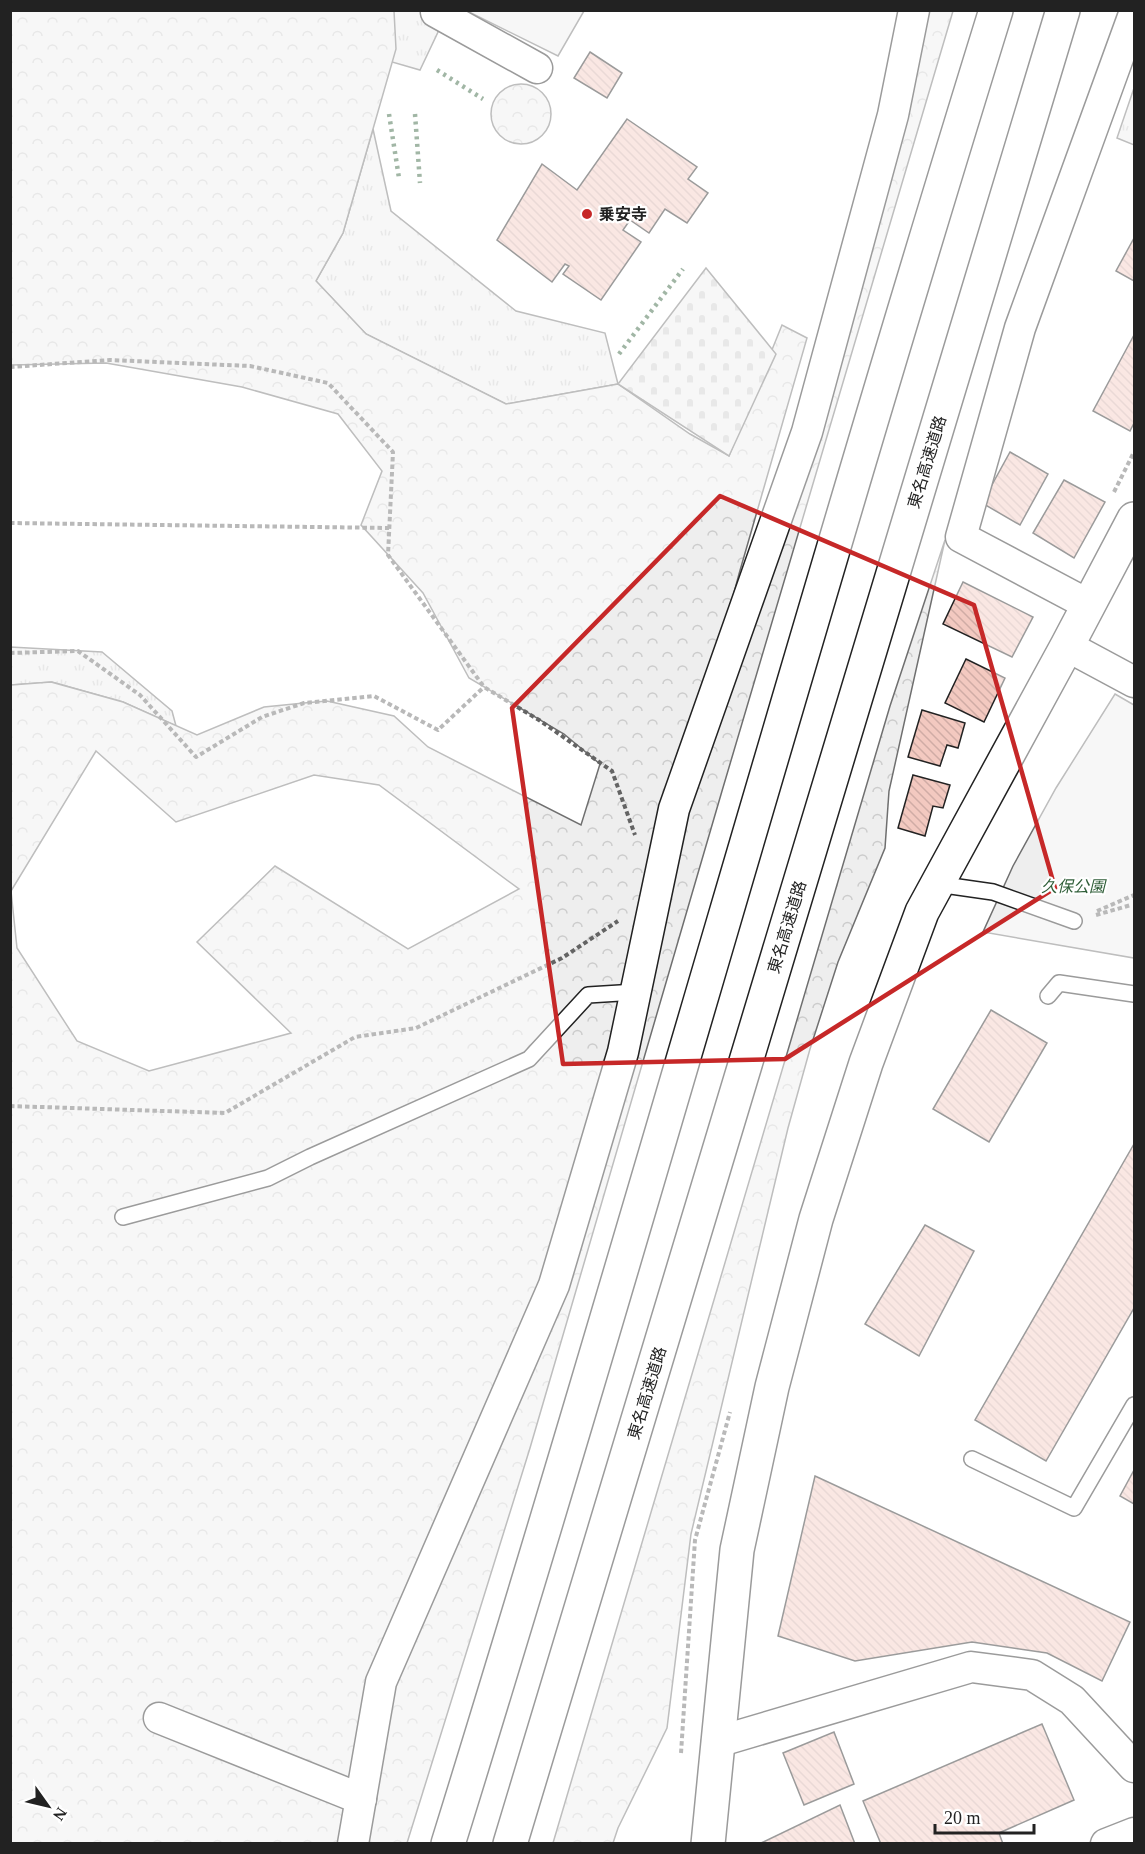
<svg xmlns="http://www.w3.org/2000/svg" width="1145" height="1854" viewBox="0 0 1145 1854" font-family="'Times New Roman','Noto Sans JP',serif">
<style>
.grass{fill:url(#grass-tufts);stroke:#6f6f6f;stroke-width:1.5}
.forest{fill:url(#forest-crowns);stroke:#6f6f6f;stroke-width:1.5;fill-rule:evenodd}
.cemetery{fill:url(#cemetery-stones);stroke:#6f6f6f;stroke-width:1.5}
.park{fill:#eee;stroke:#6f6f6f;stroke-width:1.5}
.parking{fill:#ededed;stroke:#6f6f6f;stroke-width:1.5}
.building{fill:url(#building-back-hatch);stroke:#222;stroke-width:1.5}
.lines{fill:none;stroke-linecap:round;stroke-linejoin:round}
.service-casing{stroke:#222;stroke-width:18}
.minor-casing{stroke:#222;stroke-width:33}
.tertiary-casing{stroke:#222;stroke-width:36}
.motorway-casing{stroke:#222;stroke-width:36}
.path{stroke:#646464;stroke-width:4;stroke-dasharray:4.5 3;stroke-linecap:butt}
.service{stroke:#fff;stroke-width:15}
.minor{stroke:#fff;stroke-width:30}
.tertiary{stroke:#fff;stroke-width:33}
.motorway{stroke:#fff;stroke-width:33}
.hedge{stroke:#2f5e38;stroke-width:4.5;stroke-dasharray:3 4.5;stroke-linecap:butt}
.marked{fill:none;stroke:#c62828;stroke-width:4.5;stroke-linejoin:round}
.poi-dot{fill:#c62828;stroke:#fff;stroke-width:2}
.labels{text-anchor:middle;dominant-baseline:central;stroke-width:4.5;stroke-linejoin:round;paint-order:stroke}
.poi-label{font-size:16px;font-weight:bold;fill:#222;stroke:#fff;text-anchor:start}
.street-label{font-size:16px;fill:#222;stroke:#fff}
.park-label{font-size:16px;font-style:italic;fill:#2f5e38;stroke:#fff}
</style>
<defs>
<pattern id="grass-tufts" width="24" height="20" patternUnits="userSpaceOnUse" patternTransform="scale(1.5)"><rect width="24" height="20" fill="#eee"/><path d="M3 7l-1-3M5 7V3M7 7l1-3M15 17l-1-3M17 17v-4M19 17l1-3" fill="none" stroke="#ccc"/></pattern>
<pattern id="forest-crowns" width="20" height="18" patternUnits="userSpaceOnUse" patternTransform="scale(1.5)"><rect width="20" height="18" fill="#eee"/><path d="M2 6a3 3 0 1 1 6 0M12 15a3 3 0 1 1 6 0" fill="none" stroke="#ccc"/></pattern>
<pattern id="cemetery-stones" width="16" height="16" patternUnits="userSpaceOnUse" patternTransform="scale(1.5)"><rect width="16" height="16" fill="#eee"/><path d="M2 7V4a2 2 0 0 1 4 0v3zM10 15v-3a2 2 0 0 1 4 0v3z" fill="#ccc"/></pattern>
<pattern id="building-back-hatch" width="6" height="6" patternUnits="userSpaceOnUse" patternTransform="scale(1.5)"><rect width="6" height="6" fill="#f3c9c0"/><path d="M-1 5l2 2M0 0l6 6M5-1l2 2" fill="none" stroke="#d0aca5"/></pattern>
</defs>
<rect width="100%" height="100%" fill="#fff"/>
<g class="grass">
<path d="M391,11H437L438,32L420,70L392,62Z"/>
<path d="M1134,88V145L1117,138Z"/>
<path d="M373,129L391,211L516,311L605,333L618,384L506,404L366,334L316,281L343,233Z"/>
<path d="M10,647L102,652L172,711L176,726L123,702L52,682L11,685Z"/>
</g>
<g class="forest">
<path d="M11,10L394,11L396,49L373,129L343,233L316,281L366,334L506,404L618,384L690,434L729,456L782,325L807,338L739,574L540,1319L379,1695L353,1843H11V685L51,682L123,702L197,735L264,707L304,703L327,701L394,716L428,747L581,825L600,764L564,734L469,678L423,593L361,525L382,471L338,414L242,387L106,363L11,365ZM96,751L176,822L314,775L379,785L519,889L408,949L275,866L197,942L291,1033L149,1071L77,1041L17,948L11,891Z"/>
<path d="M924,11H953L722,791L530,1448L407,1843L365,1844L393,1683L549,1334L698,772Z"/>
<circle cx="521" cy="114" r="30"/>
<path d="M945,540L889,791L885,848L838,962L810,1049L788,1128L691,1534L667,1728L618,1828L613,1843H553L890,706Z"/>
</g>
<path class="cemetery" d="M706,268L776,354L729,456L618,384Z"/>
<path class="park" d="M1115,694L1134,705V958L983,932L1013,866L1056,788Z"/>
<path class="parking" d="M467,11H584L558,56Z"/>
<g class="building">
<path d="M590,52L622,73L607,98L574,78Z"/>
<path d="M627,119L697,167L688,179L708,193L687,223L665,209L649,233L630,220L623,230L641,242L601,300L563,274L569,266L565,264L552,282L497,240L542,164L577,190Z"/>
<path d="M1134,238V281L1116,271Z"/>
<path d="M1134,335V423L1130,431L1093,411Z"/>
<path d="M1010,452L1048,474L1020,525L982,503Z"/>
<path d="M1064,480L1105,502L1074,558L1033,533Z"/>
<path d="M963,582L1033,617L1012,657L943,624Z"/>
<path d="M966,659L1005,678L984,722L945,703Z"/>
<path d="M922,710L965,723L958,748L947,745L940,766L908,757Z"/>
<path d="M913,775L950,785L943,808L933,806L925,836L898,828Z"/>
<path d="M991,1010L1047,1043L989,1142L933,1109Z"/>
<path d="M1134,1144V1308L1046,1461L975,1420Z"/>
<path d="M925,1225L974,1251L919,1356L865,1324Z"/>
<path d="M1134,1470V1504L1120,1496Z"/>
<path d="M815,1476L1130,1622L1102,1681L1047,1653L972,1642L855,1661L778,1636Z"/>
<path d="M1042,1724L1074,1800L999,1833L1003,1844H881L863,1801Z"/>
<path d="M834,1732L854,1784L804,1805L783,1753Z"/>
<path d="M840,1805L855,1844H759Z"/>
</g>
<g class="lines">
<defs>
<g id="service">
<path d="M937,884L993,892L1074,921"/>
<path d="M1048,996L1059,983L1134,994"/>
<path d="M123,1217L268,1178L310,1157L529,1059L588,995L636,992"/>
<path d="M972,1459L1074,1508L1134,1405"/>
</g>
<g id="minor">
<path d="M437,10L436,12L537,68"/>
<path d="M1089,605L961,537L1020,328L1134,14"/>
<path d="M1067,646L1134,682"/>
<path d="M159,1718L361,1799"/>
<path d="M717,1742L971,1667L1032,1675L1072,1700L1134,1767"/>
<path d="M353,1844L381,1682L554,1285L623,1052L674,809L807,432L893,115L914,10"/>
<path d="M1106,1844L1134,1833"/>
</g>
<path id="tertiary" d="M708,1844L737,1550L772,1387L816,1219L866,1063L922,912L1067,646L1134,519"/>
<g id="motorway">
<path d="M448,1844C637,1234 807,620 996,10"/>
<path d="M510,1844L1063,10"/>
</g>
</defs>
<use href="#service" class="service-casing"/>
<use href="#minor" class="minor-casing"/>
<use href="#tertiary" class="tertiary-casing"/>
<use href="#motorway" class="motorway-casing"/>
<g class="path">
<path d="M10,367L110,360L250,366L328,383L393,452L388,555L484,687L539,720L612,771L635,835"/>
<path d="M1114,492L1134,452"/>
<path d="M10,523L389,528"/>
<path d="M10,653L78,651L140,695L196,757L262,717L304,703L374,696L438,730L484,687"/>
<path d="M1097,911L1134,895"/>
<path d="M1096,915L1131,905"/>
<path d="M10,1106L225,1113L355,1037L416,1028L562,958L618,921"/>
<path d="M681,1753L695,1540L730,1412"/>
</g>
<use href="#service" class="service"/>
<use href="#minor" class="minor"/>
<use href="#tertiary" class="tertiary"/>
<use href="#motorway" class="motorway"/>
<g class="hedge">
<path d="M437,70L483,99"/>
<path d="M389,114L399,178"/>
<path d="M415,114L420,183"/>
<path d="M619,354L683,269"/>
</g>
</g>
<path d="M0 0H1145V1854H0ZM720,496L974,605L1055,888L785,1059L563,1064L512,708Z" fill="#fff" fill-opacity=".55" fill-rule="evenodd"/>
<path class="marked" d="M720,496L974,605L1055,888L785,1059L563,1064L512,708Z"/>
<circle class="poi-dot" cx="587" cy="214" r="6"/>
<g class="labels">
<g class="poi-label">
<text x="599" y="214">乗安寺</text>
</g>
<g class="street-label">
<text transform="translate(927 462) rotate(-73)">東名高速道路</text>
<text transform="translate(787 927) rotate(-73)">東名高速道路</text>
<text transform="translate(647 1393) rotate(-73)">東名高速道路</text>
</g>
<g class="park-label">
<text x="1073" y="886">久保公園</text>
</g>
</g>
<rect width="1145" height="1854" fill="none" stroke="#222222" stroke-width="24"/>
<g transform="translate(48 1806) rotate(124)" stroke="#ffffff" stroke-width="4.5" paint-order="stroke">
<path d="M0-4.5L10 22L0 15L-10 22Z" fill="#222222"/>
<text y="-9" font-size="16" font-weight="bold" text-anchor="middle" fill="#222222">N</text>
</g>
<path d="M935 1824v9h99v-9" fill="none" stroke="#222222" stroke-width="3"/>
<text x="944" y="1824" font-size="18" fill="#222222" stroke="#ffffff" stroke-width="4.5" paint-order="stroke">20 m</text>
</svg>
